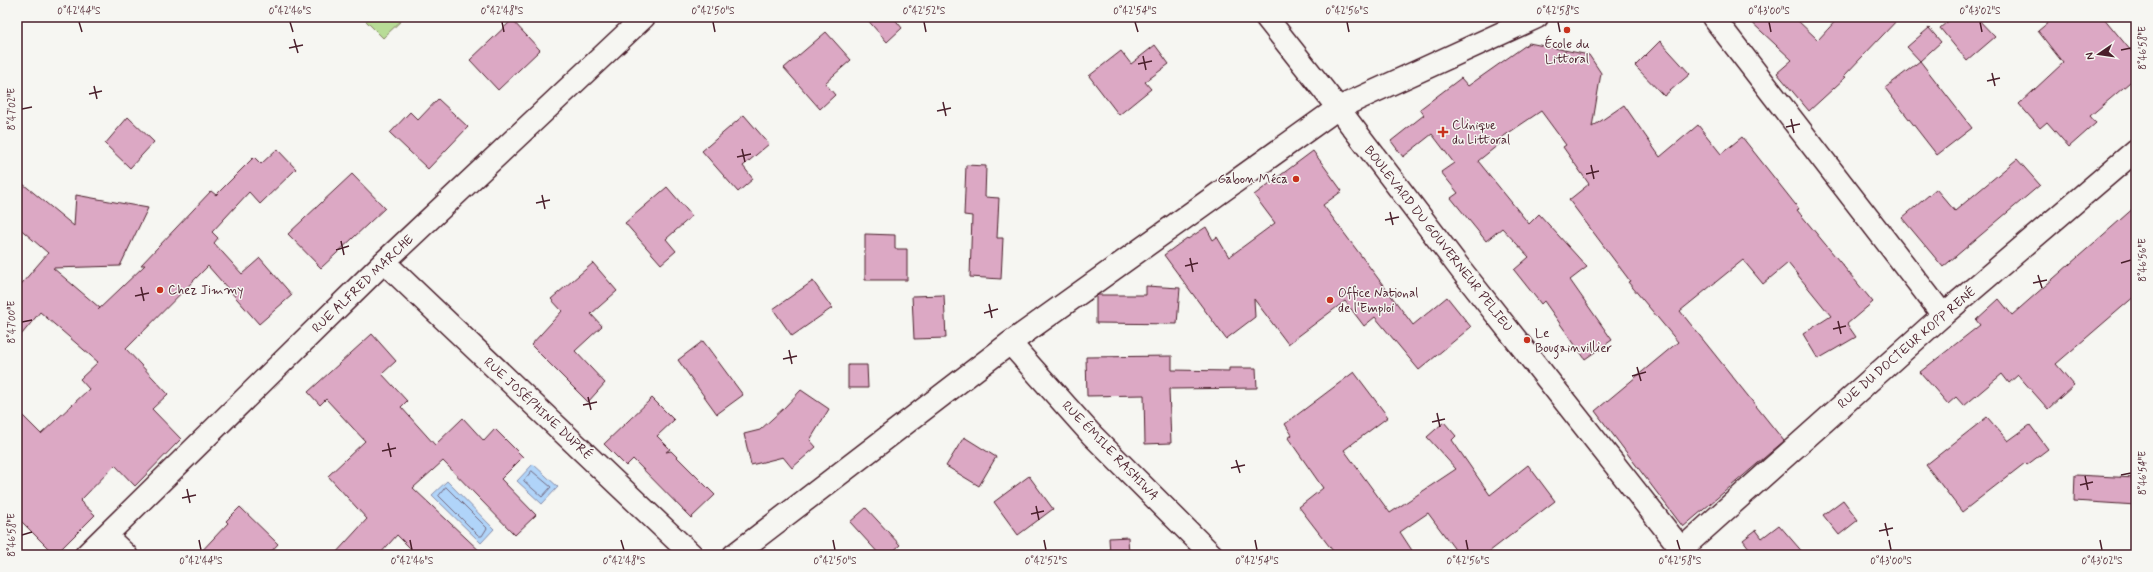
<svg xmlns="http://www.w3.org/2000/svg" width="2153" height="572" viewBox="0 0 2153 572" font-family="Mynerve,sans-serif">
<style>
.green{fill:#b8dc97;stroke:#817e61}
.water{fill:#b0d4f9;stroke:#878ca7}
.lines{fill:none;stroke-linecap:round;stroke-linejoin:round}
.shore{stroke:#73677d;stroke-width:1}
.building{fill:#dca8c4;stroke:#4a1f2b}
.street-casing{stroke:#4a1f2b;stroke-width:25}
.secondary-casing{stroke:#4a1f2b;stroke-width:25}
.street{stroke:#f6f6f2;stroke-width:22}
.secondary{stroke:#f6f6f2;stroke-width:22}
.ticks{fill:none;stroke:#4a1f2b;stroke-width:1.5}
.poi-dot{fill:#c8321e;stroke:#f6f6f2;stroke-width:1.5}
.labels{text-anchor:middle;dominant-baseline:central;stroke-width:3;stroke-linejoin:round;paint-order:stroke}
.poi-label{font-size:13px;fill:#4a1f2b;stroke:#f6f6f2;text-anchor:start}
.street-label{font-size:13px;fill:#4a1f2b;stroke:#f6f6f2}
.neatline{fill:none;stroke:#4a1f2b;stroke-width:1.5}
.ticks-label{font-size:10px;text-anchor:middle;fill:#4a1f2b}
</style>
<rect width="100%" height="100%" fill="#f6f6f2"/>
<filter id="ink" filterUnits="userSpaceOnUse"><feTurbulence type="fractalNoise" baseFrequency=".025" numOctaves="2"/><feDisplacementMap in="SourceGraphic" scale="8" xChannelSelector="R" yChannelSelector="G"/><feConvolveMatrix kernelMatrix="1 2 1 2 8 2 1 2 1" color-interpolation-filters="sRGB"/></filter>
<g filter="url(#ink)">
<path class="green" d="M362,17H405L383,38Z"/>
<g class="water">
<path d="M533,464L558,487L542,504L517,481Z"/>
<path d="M447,481L494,529L481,543L432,495Z"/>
</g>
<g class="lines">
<g class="shore">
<path d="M532,471L551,487L542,497L524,481Z"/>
<path d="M446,487L487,528L482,536H479L439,496Z"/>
</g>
</g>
<g class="building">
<path d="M865,17H893L902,28L887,42Z"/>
<path d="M1746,17H1794L1818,40L1839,17H1900L1844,76L1846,77L1809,111L1777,73L1792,60Z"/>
<path d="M1953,17H1976L1995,37L1967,61L1940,28Z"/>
<path d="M2055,17H2103L2136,57V77L2090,116L2096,123L2069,147L2047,122L2040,128L2019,104L2063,63L2038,31Z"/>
<path d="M512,20L540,50L498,90L470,60Z"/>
<path d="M1929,28L1941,42L1920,61L1907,47Z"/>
<path d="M826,32L851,60L825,83L835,95L820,109L784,68Z"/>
<path d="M1660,41L1690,74L1664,96L1635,66Z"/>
<path d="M1529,43L1589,55L1601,73L1592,127L1624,105L1660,157L1698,125L1721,154L1742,137L1799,209L1797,210L1873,302L1847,324L1856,337L1818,359L1803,334L1831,316L1788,263L1763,284L1743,260L1680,311L1784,441L1683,527L1595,411L1678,342L1628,282L1630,281L1569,200L1589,184L1563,147L1566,145L1541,111L1501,138L1503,141L1478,161L1529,224L1539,214L1587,267L1570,280L1612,340L1585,359L1544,301L1541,304L1514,270L1529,257L1502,228L1486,241L1451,198L1458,193L1441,172L1454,163L1432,134L1403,157L1391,141L1424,115L1420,109L1461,78L1468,86Z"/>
<path d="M1155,45L1169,64L1145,82L1151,89L1119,115L1089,76L1121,51L1131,64Z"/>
<path d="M1920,61L1972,128L1937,155L1885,88Z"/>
<path d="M438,99L468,127L428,169L390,133L410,112L418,120Z"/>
<path d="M744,115L769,144L743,166L753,179L738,192L702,151Z"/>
<path d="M128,117L154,142L130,168L105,144Z"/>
<path d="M277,149L296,169L260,204L249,192L212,232L218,238L214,243L242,274L260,258L292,295L259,324L208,266L126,349L168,394L152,409L181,439L135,486L115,465L80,501L95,515L55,555L17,517V410L41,434L89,389L80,379L98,362L40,312L17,340V289L48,253L17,226V179L74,226L76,195L148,208L120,266L53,268L100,308L98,310L145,265H141L211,191L216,195L254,157L261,164Z"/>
<path d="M1313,151L1342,191L1323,205L1413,325L1447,297L1471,327L1419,370L1375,317L1364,326L1345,301L1288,344L1254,299L1255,317L1226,339L1164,255L1187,238L1188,239L1206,227L1213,240L1217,237L1229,257L1275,223L1254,195Z"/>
<path d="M2017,159L2040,185L1943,267L1902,218L1936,189L1955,211Z"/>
<path d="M966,165L986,166L985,197L999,198L997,238H1003L1001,279L970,277L972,216L964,215Z"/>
<path d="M352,174L385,208L321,268L288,234Z"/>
<path d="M667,187L692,216L666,239L676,251L661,264L625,223Z"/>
<path d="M2136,206V295L2056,364L2074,385L2048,409L2018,375L2009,383L2002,374L1964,406L1956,397L1948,404L1920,372L1980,325L1976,320L1999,299L2012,315Z"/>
<path d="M865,234L895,235V249H907V280H865Z"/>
<path d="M593,263L617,291L591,314L602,326L575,351L605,383L588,402L531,345L562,311L551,299Z"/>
<path d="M813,281L832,308L792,336L773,309Z"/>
<path d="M1146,286L1180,288L1177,324L1096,323V297L1098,295H1146Z"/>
<path d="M944,295L946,338L914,339L912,296Z"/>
<path d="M372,334L396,361L382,374L407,401L401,407L435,445L463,418L484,441L495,429L523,457L501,479L536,515L515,535L443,461L413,488L484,555H417L397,535L379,555H334L367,519L328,476L365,441L326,399L320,405L308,392Z"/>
<path d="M703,341L743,395L717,414L678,360Z"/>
<path d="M1172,356V370L1229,371V368H1256L1257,388L1169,389L1171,443L1145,444L1144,395L1087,396L1086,357Z"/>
<path d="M848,365H867L868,388H848Z"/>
<path d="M1354,372L1388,417L1344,450L1390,513L1456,469L1427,437L1444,422L1456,436L1452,440L1490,495L1528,465L1555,501L1485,555H1459L1428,513L1400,532L1415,555H1336L1299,507L1323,488L1288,438L1292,435L1285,424Z"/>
<path d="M801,390L829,409L810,440L816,447L792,468L783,457L751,465L744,434L760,430L784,408Z"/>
<path d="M652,398L674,420L657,436L670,449L666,452L671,451L715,495L691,518L633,459L626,466L604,444Z"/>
<path d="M1987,417L2008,441L2030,425L2048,449L2027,465L2025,463L1962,512L1926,465Z"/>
<path d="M964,437L996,457L979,486L946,466Z"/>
<path d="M2075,475L2136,478V505L2074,501Z"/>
<path d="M1029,476L1053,509L1018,535L994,502Z"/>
<path d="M1843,500L1858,520L1839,535L1823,515Z"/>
<path d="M240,507L278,544L268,555H198L228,523L226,521Z"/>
<path d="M866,508L900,545L889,555H880L850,522Z"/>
<path d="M1779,525L1805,555H1739L1749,548L1743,540L1756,530L1762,538Z"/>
<path d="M1128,537L1129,555H1110L1109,538Z"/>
</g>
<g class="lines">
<defs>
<g id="street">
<path d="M1713,17L1943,315"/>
<path d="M384,262L692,555"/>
<path d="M1010,343L1092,435L1212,555"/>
<path d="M106,536L126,555"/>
<path d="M734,555L1010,343L1338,108L1537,17"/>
<path d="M1675,555L1943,315L2136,150"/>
</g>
<g id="secondary">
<path d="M1266,17L1338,108L1462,271L1686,555"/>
<path d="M86,555L384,262L644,17"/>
</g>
</defs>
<use href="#street" class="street-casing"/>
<use href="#secondary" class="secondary-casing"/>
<use href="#street" class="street"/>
<use href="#secondary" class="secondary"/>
</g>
</g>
<path class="ticks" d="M79,22L82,32M290,22L293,32M502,22L504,32M713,22L715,32M924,22L926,32M1135,22L1138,32M1347,22L1349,32M1558,22L1560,32M1769,22L1771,32M1980,22L1982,32M294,39L298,53M289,48L303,45M2121,50L2131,48M1143,56L1146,70M1138,64L1152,61M1992,73L1995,86M1987,81L2000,78M94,86L97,99M89,94L102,91M943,102L946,116M22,109L32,107M937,111L951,108M1791,119L1794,133M1786,127L1800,124M742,149L745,162M737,157L751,154M1591,165L1594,179M1586,174L1599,171M542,195L545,209M536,203L550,200M1390,212L1393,225M1385,220L1399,217M341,241L344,255M336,250L349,246M1190,258L1193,272M2121,263L2131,260M1185,266L1198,263M2038,275L2042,288M2033,283L2047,280M141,287L144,301M135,296L149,293M989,304L992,318M984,313L998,309M1838,321L1841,334M22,322L32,320M1833,329L1846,326M789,350L792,364M783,359L797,356M1637,367L1641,381M1632,376L1646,372M588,397L591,410M583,405L597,402M1437,413L1440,427M1432,422L1445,419M388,443L391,457M382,451L396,448M1236,460L1240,473M1231,468L1245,465M2121,475L2131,473M2085,476L2088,490M2080,485L2093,482M187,489L190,503M182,498L196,495M1036,506L1039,520M1031,514L1044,511M1885,523L1888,536M1879,531L1893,528M22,535L32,532M199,540L201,550M410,540L412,550M621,540L624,550M833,540L835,550M1044,540L1046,550M1255,540L1257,550M1466,540L1468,550M1677,540L1680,550M1889,540L1891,550M2100,540L2102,550"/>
<g class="poi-dot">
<circle cx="1567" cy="30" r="4"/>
<path d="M1441 126h4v4h4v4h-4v4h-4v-4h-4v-4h4z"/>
<circle cx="1296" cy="179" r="4"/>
<circle cx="160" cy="290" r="4"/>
<circle cx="1330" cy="300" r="4"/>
<circle cx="1527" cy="340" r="4"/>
</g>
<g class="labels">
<g class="poi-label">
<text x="1567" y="44" text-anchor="middle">École du<tspan x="1567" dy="15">Littoral</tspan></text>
<text x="1452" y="125">Clinique<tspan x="1452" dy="15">du Littoral</tspan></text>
<text x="1288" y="179" text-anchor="end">Gabon Méca</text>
<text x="168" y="290">Chez Jimmy</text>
<text x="1338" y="293">Office National<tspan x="1338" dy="15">de l'Emploi</tspan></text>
<text x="1535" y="333">Le<tspan x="1535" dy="15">Bougainvillier</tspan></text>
</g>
<g class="street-label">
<text transform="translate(1438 239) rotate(52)">BOULEVARD DU GOUVERNEUR PELIEU</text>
<text transform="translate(363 284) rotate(-44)">RUE ALFRED MARCHE</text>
<text transform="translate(1907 348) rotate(-41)">RUE DU DOCTEUR KOPP RENÉ</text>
<text transform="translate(538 409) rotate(43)">RUE JOSÉPHINE DUPRÉ</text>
<text transform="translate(1110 451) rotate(46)">RUE ÉMILE RASHIWA</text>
</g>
</g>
<rect width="2153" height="572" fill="none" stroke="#f6f6f2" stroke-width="44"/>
<g transform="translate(2099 54) rotate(257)" stroke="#f6f6f2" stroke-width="3" paint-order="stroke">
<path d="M0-3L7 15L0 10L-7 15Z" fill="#4a1f2b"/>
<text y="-6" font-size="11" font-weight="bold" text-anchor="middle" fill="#4a1f2b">N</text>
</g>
<rect x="22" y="22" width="2109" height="528" class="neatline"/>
<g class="ticks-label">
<text x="79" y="14">0°42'44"S</text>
<text x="290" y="14">0°42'46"S</text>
<text x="502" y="14">0°42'48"S</text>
<text x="713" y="14">0°42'50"S</text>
<text x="924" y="14">0°42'52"S</text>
<text x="1135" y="14">0°42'54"S</text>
<text x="1347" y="14">0°42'56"S</text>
<text x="1558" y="14">0°42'58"S</text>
<text x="1769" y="14">0°43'00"S</text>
<text x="1980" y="14">0°43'02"S</text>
<text transform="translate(2142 48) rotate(-90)" y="4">8°46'58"E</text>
<text transform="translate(11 109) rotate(-90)" y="4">8°47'02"E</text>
<text transform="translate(2142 260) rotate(-90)" y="4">8°46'56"E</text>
<text transform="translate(11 322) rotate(-90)" y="4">8°47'00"E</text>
<text transform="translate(2142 473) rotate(-90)" y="4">8°46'54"E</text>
<text transform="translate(11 535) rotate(-90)" y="4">8°46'58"E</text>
<text x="201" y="564">0°42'44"S</text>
<text x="412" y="564">0°42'46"S</text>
<text x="624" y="564">0°42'48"S</text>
<text x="835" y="564">0°42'50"S</text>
<text x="1046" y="564">0°42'52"S</text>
<text x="1257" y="564">0°42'54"S</text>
<text x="1468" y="564">0°42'56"S</text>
<text x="1680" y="564">0°42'58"S</text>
<text x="1891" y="564">0°43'00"S</text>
<text x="2102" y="564">0°43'02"S</text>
</g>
</svg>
